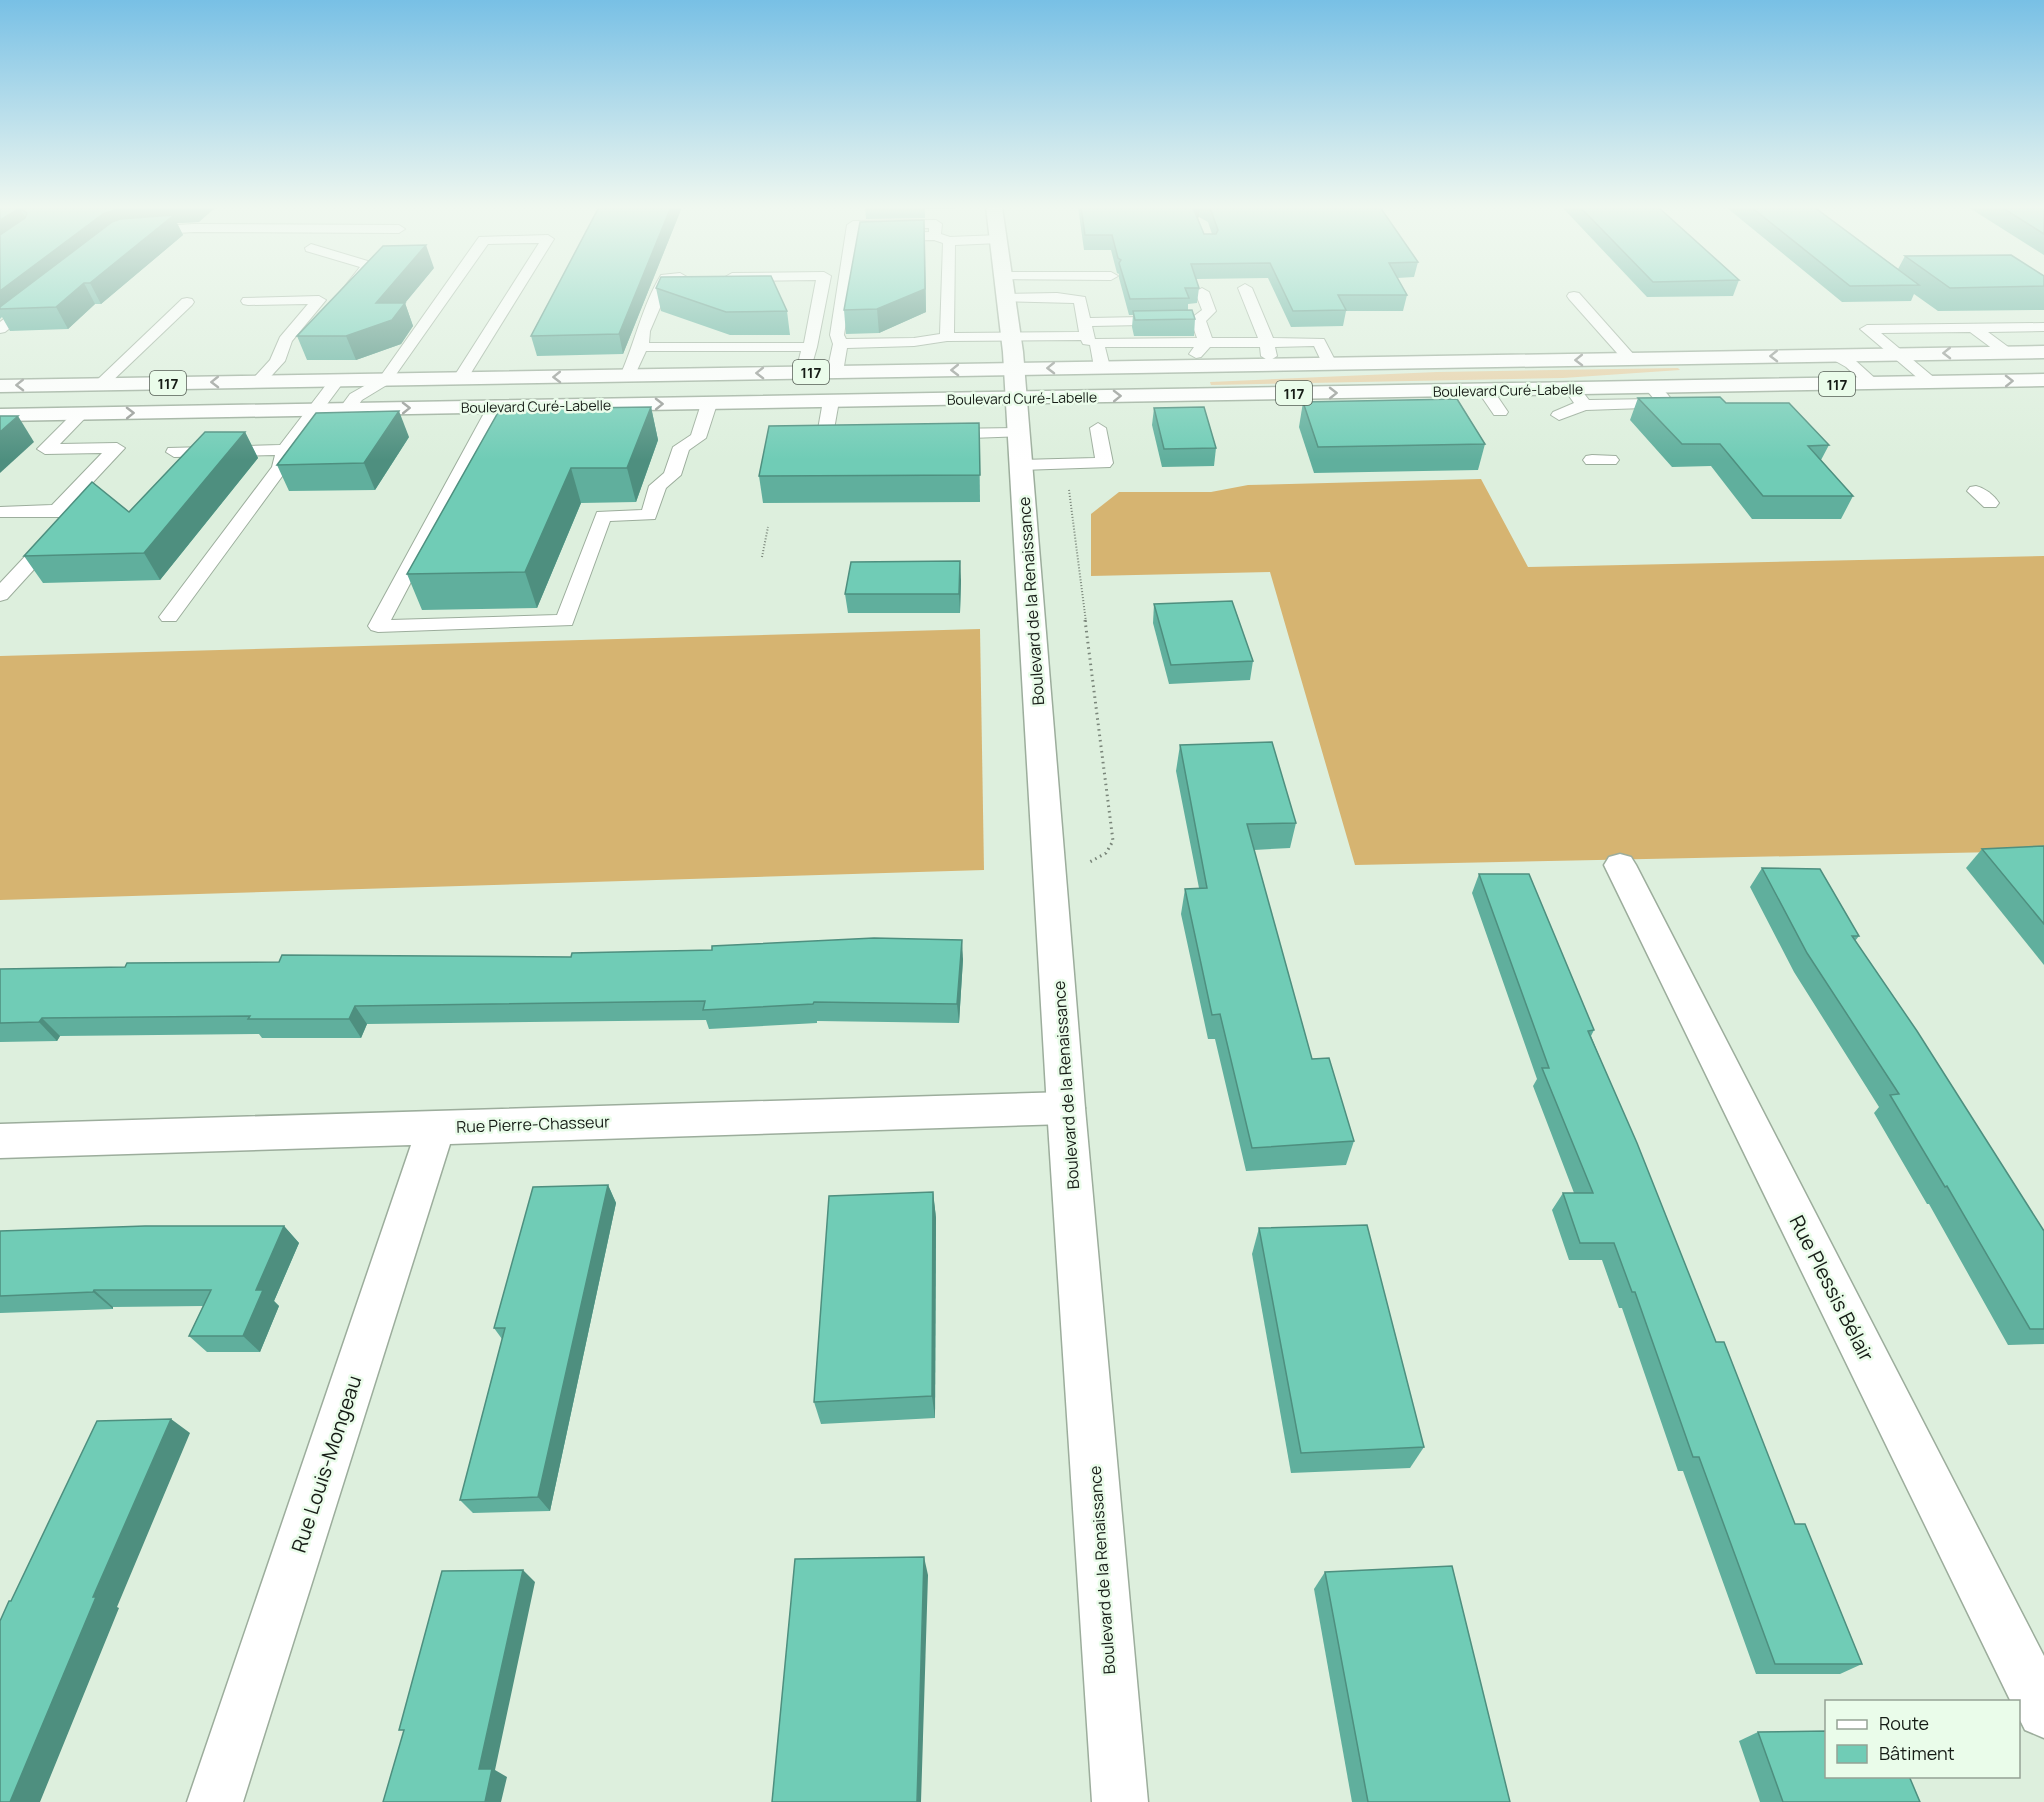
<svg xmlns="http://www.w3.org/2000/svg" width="2044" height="1802" viewBox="0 0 2044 1802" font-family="Manrope,sans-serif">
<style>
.green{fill:#e6cfa5}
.forest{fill:#d6b471}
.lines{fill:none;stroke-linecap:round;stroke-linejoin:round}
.service-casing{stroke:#9cad9c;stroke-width:2}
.minor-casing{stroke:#9cad9c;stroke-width:3}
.tertiary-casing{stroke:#9cad9c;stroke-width:3}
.primary-casing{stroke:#9cad9c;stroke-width:3}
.path-far1{stroke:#798579;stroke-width:2;stroke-dasharray:1 2;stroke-linecap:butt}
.path{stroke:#798579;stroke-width:3;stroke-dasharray:1.5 4;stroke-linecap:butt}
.service{fill:#fff;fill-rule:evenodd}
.minor{fill:#fff;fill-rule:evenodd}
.tertiary{fill:#fff;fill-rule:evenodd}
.primary{fill:#fff;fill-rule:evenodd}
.wall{fill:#60af9d;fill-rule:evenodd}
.shaded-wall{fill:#4e8f7f}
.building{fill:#70ccb6;stroke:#4e8f7f;stroke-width:1.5}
.oneway{stroke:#969996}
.labels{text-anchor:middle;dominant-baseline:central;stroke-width:5;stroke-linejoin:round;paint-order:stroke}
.far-street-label{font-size:14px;fill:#161c16;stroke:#eafcea}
.shield{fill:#eafcea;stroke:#565f56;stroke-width:1.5}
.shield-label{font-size:15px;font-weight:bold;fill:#161c16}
.street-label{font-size:16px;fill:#161c16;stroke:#eafcea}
.near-street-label{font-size:20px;fill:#161c16;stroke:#eafcea}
</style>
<rect width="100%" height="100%" fill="#ddefdd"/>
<path class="green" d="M1678,368L1680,370L1563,378L1211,385L1210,382L1437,372Z"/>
<g class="forest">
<path d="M1481,479L1528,567L2044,556V851L1355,865L1270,572L1091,576V514L1119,492H1211L1248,485Z"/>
<path d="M980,629L984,870L0,900V656Z"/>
</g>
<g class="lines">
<defs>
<g id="service">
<path d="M936,220L942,224L941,234L950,237L999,235L1005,239L999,243L955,245L954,333L1079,332L1074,303L1002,301L1000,298L1007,294L1057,293L1085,297L1090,318L1194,316L1202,310L1195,292L1202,288L1209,292L1216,311L1206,321L1212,338H1258L1238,288L1245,284L1252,288L1273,338L1324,339L1337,364L1334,367H1324L1314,346L1275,347L1277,356L1269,361L1261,356L1260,347H1210L1201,357L1196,358L1189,354L1194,347H1105L1110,367L1102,372L1094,367L1090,345L1083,344L1081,340L947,341L914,346L847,348L843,372L835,377L830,375L827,372L833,344L830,335L847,225L853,221ZM929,228V232L859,234V229ZM934,240L943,243L940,334L914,338L846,339L844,335L858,242ZM1192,324L1197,338L1095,339L1092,326Z"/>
<path d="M194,224L399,225L405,229L399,233L194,232L144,235L138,231L144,227Z"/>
<path d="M548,235L554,239L466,381L461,383L453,378L539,243L488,244L390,383L362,400L353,412H341L339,409L350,394L380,377L479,237Z"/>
<path d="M311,244L371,262L374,270L353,294H343L341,291L360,267L306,251L305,248Z"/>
<path d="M824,272L831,276L817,347L809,375L804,377L796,372L801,351H646L633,379L628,381L620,376C635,343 642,306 661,275L680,273L687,277L685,280L671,282L650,331L649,343H804L816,280L732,281L725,277L732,273Z"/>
<path d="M1004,272H1111L1118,276L1111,280L999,279L997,276L999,273Z"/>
<path d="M1574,292L1579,293L1635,356L1638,359L1635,362H1625L1569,299L1567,296L1569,293Z"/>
<path d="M319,296L326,300L292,341L285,361L263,385H253L250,382L270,360L280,337L308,304L248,305L243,304L241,301L243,298Z"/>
<path d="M187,298L192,299L194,302L192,305L106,387H96L93,384L96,381L182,299Z"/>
<path d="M33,299L38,300L40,303L38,306L5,332L0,333V322L28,300Z"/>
<path d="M2044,323V331L1988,332L2011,349L2013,352L2011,355H2001L1970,332L1881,333L1937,380L1940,383L1937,386H1927L1860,329L1867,325Z"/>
<path d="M1832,351L1856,361L1878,381L1881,384L1878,387H1868L1846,367L1825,355Z"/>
<path d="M337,375L345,380L293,450L286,471L176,621H162L159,617L272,467L275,455L174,457L166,452L168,448L280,445L332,377Z"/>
<path d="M1652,382C1661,385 1669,396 1675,404L1673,407L1586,410L1559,420L1551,415L1553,412L1574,403L1564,389L1566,386H1578L1589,400L1654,399L1644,387Z"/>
<path d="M1485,385L1491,387L1508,412L1506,415H1494L1492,412L1477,390Z"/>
<path d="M831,396L839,401L833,435L825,440L817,435L823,401Z"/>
<path d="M709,399L717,404L706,438L689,450L681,475L666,488L655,519L610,521L572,625L378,632L371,630L368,626L489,404H501L503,407L391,620L557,615L597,512L642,510L649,486L664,473L673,447L691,435L701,404Z"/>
<path d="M81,409L89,414L60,444L117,443L125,448L69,508L80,511L83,515L80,519L7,599L0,601V583L62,517H0V507L52,505L102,453L45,454L37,449L75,411Z"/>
<path d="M1098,423L1106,428L1113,463L1110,467L1021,470L1015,469L1012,465L1015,461L1021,460L1095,458L1090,428Z"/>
<path d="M1019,428L1025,430L1027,433L1025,436L944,439L936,434L944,429Z"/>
<path d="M1592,455L1616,456L1619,460L1616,464H1586L1583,460L1586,456Z"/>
<path d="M1976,486C1985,488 1994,495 1999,503L1996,507H1984L1967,491L1970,487Z"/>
</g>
<g id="minor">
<path d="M1620,854L1631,857L1636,865L2044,1656V1738L2025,1730L2018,1716V1702H2011L1604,865L1609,857Z"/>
<path d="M1066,1092L1079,1097L1085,1108L1079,1119L1066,1124L450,1144L243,1802H187L411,1145L0,1158V1124Z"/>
</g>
<path id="tertiary" d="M986,207H1002L1023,352L1085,1108L1148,1802H1092L1047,1108L1003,352Z"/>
<g id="primary">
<path d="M2044,346V358L0,392V380Z"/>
<path d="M2044,374V386L0,421V409Z"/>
</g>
</defs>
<use href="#service" class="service-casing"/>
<use href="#minor" class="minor-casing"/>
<use href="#tertiary" class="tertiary-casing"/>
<use href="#primary" class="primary-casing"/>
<g class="path-far1">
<path d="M1069,490L1086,622"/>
<path d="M762,557L768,527"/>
</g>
<path class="path" d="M1085,620L1113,841L1106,853L1088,863"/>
<use href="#service" class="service"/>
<use href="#minor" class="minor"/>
<use href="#tertiary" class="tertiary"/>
<use href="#primary" class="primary"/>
</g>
<g class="wall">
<path d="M0,207L199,222L177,223L183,235L101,304H95L68,329L10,331L2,317L0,319Z"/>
<path d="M599,207H682L623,354L537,356L531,336Z"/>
<path d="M865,207H953V209H925V218L866,219Z"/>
<path d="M1078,207H1380L1418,262L1414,277L1397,278L1407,295L1403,311H1346L1343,326L1291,327L1268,278L1196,279L1199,288L1197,303L1188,304V310L1195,319L1194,336H1134L1132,327L1133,315H1129L1119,278V274L1117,273L1111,250H1084ZM1199,217L1208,222L1212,234H1204L1198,218Z"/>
<path d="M1562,207H1658L1739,280L1733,296L1647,297Z"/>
<path d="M1726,207H1814L1898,269L1905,256L2044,276V310L1938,311L1914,294L1911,301L1842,302Z"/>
<path d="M1968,207H2044V255Z"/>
<path d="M925,242L926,312L879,333L846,334L844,310Z"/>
<path d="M434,268L405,303L413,326L401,344L356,360H307L297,336Z"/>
<path d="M656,288L787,311L790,335H730L661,311Z"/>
<path d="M1638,398L1726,403L1829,445L1821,460L1853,496L1841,519H1752L1711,466L1672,467L1630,420Z"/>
<path d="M1303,402L1485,444L1478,470L1314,473L1299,427Z"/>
<path d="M651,407L658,440L636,502L581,503L537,608L422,610L407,574Z"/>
<path d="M1154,408L1216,448L1214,466L1162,467L1152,425Z"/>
<path d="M979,423L980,502L763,503L759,476Z"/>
<path d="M245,432L258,458L160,580L43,583L24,556L129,512Z"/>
<path d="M409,437L375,490L289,491L277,465Z"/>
<path d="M961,580L960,613H848L845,594Z"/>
<path d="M1154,604L1253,661L1250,680L1169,684L1153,623Z"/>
<path d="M1180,745L1296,823L1290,848L1254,850L1312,1059L1354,1141L1346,1165L1246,1171L1215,1039H1208L1181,914L1185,889L1199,888L1176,771Z"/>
<path d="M2044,846V965L1966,868L1982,849Z"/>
<path d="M1762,868L1859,936L1855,941L2044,1231V1344L2008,1345L1929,1204H1927L1874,1113L1879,1107L1794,972L1750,887Z"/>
<path d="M1479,874L1594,1030L1591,1036L1716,1342L1795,1524L1862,1664L1840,1674H1756L1683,1471H1678L1622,1308H1619L1602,1260H1569L1552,1210L1563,1193H1574L1533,1086L1537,1079L1472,893Z"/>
<path d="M963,959L959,1023L817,1021V1023L709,1029L706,1020L367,1024L361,1038H262L259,1034L60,1036L57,1041L0,1042V969Z"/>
<path d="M608,1185L616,1203L550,1511L473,1513L460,1500L502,1339L494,1328Z"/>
<path d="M933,1192L936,1218L935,1418L821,1424L814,1402Z"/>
<path d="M284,1226L299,1243L274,1301L279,1306L260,1352H207L189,1336L203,1306L113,1307V1309L0,1313V1231Z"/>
<path d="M1259,1228L1424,1447L1410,1468L1291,1473L1252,1254Z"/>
<path d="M1325,1572L1510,1802H1352L1314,1589Z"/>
<path d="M1758,1732L1920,1802H1760L1739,1741Z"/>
</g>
<g class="shaded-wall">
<path d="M144,207H216L199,222L177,223L183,235L101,304L90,283L162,224L0,309V291L103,214L118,209Z"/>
<path d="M671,207H682L623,354L619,334Z"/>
<path d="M1194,207H1200L1199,217L1192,222L1193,208Z"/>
<path d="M20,208L30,226L0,244V220Z"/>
<path d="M924,220L926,312L879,333L877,309Z"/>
<path d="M426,245L434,268L405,303L413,326L401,344L356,360L346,336Z"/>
<path d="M84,283L95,304L68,329L56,307Z"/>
<path d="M651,407L658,440L636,502L627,468Z"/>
<path d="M399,411L409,437L375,490L364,463Z"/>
<path d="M18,416L34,442L0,473V432Z"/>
<path d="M245,432L258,458L160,580L144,553Z"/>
<path d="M571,468L581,503L537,608L525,572Z"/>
<path d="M960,561L961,580L960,613L959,594Z"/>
<path d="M962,940L963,959L959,1023L957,1004Z"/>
<path d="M355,1006L367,1024L361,1038L349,1019Z"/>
<path d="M42,1018L60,1036L57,1041L39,1022Z"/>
<path d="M608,1185L616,1203L550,1511L538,1497Z"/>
<path d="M933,1192L936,1218L935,1418L932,1396Z"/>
<path d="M284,1226L299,1243L274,1301L279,1306L260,1352L243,1336L256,1290Z"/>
<path d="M94,1290L113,1307V1309L93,1292Z"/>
<path d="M171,1419L190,1433L117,1607L119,1608L40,1802H10L93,1597Z"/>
<path d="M924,1557L928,1575L921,1802H917Z"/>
<path d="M523,1570L535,1582L495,1770L507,1777L501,1802H485L479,1769Z"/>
</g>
<g class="building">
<path d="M0,207H144L118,209L103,214L0,291V235L25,218L27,213L20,208L0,220Z"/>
<path d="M599,207H671L619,334L531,336Z"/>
<path d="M1081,207H1194L1193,208L1204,234H1216L1218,230L1210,208L1209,207H1380L1418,262L1389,263L1407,295H1338L1346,310L1293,311L1270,263L1191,264L1199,288H1185L1189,298L1130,299L1119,263L1121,260L1118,258L1112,235H1085Z"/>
<path d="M1580,207H1658L1739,280L1653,282Z"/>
<path d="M1751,207H1814L1919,285L1850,286Z"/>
<path d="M2001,207H2044V234Z"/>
<path d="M174,215L90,283H84L56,307L0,309V307L112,222L120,219Z"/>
<path d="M924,220L925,289L877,309L844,310L860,222Z"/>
<path d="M426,245L376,303H405L392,320L346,336H297L383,246Z"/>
<path d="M2011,255L2044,276V286L1950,288L1905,256Z"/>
<path d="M771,276L787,311L726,312L656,288L661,277Z"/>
<path d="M1192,310L1195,319L1135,320L1133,311Z"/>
<path d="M1720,397L1726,403H1789L1829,445L1808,446L1853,496H1763L1720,444H1682L1638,398Z"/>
<path d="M1457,399L1485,444L1318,447L1303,402Z"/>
<path d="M651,407L627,468H571L525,572L407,574L500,409Z"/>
<path d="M1204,407L1216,448L1164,449L1154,408Z"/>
<path d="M399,411L364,463L277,465L316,413Z"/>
<path d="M0,416H18L0,432Z"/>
<path d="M979,423L980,475L759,476L769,426Z"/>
<path d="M205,432H245L144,553L24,556L92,482L129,512Z"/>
<path d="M960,561L959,594H845L851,562Z"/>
<path d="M1232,601L1253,661L1171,665L1154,604Z"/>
<path d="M1272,742L1296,823L1247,824L1312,1059L1329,1058L1354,1141L1252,1148L1220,1014L1212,1015L1185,889L1207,888L1180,745Z"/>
<path d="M2044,846V924L1982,849Z"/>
<path d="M1762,868L1820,869L1859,936H1852L1917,1031L2044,1231V1329H2030L1947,1186L1945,1187L1890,1095L1899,1094L1807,953Z"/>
<path d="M1479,874H1529L1594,1030L1588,1031L1637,1143L1716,1342H1724L1795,1524H1805L1862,1664H1775L1699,1457H1693L1635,1292H1632L1614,1243H1580L1563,1193H1593L1542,1068H1549Z"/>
<path d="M874,938L962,940L957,1004L814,1002L813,1004L703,1010L705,1001L355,1006L349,1019H248L250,1016L42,1018L39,1022L0,1023V969L125,967L127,963L279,962L282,955L571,957L572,953L712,950V946Z"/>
<path d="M608,1185L538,1497L460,1500L505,1328H494L533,1187Z"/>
<path d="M933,1192L932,1396L814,1402L829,1196Z"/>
<path d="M1367,1225L1424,1447L1301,1453L1259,1228Z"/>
<path d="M145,1226H284L256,1290H263L243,1336H189L211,1290H94L93,1292L0,1296V1231Z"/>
<path d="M171,1419L93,1597H96L10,1802H0V1621L9,1601H11L97,1421Z"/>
<path d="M924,1557L917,1802H772L795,1559Z"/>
<path d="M1452,1566L1510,1802H1368L1325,1572Z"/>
<path d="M523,1570L479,1769H492L485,1802H383L404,1730H399L442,1571Z"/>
<path d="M1827,1731V1776H1909L1920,1802H1783L1758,1732Z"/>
</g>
<defs><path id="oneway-chevron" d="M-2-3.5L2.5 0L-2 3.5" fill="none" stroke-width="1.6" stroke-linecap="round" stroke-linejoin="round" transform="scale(1.5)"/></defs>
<g class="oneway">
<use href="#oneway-chevron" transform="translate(1947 353) rotate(179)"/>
<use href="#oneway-chevron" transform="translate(1774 356) rotate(179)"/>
<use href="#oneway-chevron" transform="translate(1579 360) rotate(179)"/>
<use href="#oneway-chevron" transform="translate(1051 368) rotate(179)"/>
<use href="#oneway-chevron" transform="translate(955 370) rotate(179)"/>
<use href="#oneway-chevron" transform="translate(760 373) rotate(179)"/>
<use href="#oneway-chevron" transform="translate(557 377) rotate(179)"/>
<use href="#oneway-chevron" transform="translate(2009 381) rotate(-1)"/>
<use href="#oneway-chevron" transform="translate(215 382) rotate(179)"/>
<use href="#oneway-chevron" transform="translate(20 385) rotate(179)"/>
<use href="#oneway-chevron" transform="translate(1333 393) rotate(-1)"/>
<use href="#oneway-chevron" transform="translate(1117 396) rotate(-1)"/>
<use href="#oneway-chevron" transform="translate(659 404) rotate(-1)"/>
<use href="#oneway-chevron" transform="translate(406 408) rotate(-1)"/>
<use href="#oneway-chevron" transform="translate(130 413) rotate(-1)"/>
</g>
<linearGradient id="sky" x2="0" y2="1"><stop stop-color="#78c0e5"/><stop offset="0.45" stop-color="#f0f8f0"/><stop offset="1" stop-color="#f0f8f0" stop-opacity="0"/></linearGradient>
<rect width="2044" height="460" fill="url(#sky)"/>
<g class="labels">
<g class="far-street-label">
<text transform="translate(1508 390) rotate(-1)">Boulevard Curé-Labelle</text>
<text transform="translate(1022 398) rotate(-1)">Boulevard Curé-Labelle</text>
<text transform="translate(536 406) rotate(-1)">Boulevard Curé-Labelle</text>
</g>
<g class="shield">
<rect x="793" y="360" width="36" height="24" rx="4.5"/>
<rect x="150" y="371" width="36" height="24" rx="4.5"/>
<rect x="1819" y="372" width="36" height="24" rx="4.5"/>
<rect x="1276" y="381" width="36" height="24" rx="4.5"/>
</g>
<g class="shield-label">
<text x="811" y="372">117</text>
<text x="168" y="383">117</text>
<text x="1837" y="384">117</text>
<text x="1294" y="393">117</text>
</g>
<g class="street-label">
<text transform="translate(1031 601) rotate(-94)">Boulevard de la Renaissance</text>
<text transform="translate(1066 1085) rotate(-94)">Boulevard de la Renaissance</text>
<text transform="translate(533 1124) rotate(-2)">Rue Pierre-Chasseur</text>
<text transform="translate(1102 1570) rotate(-94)">Boulevard de la Renaissance</text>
</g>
<g class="near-street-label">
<text transform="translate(1832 1288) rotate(63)">Rue Plessis Bélair</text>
<text transform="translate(326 1464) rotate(-72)">Rue Louis-Mongeau</text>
</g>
</g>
<rect x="1825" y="1700" width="195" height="78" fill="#eafcea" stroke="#95a295" stroke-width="1.5"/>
<rect x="1837" y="1720" width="30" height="9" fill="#ffffff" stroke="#95a295" stroke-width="1.5"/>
<text x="1879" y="1730" font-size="18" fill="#161c16">Route</text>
<rect x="1837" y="1745" width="30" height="18" fill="#70ccb6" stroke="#95a295" stroke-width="1.5"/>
<text x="1879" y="1760" font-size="18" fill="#161c16">Bâtiment</text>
</svg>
